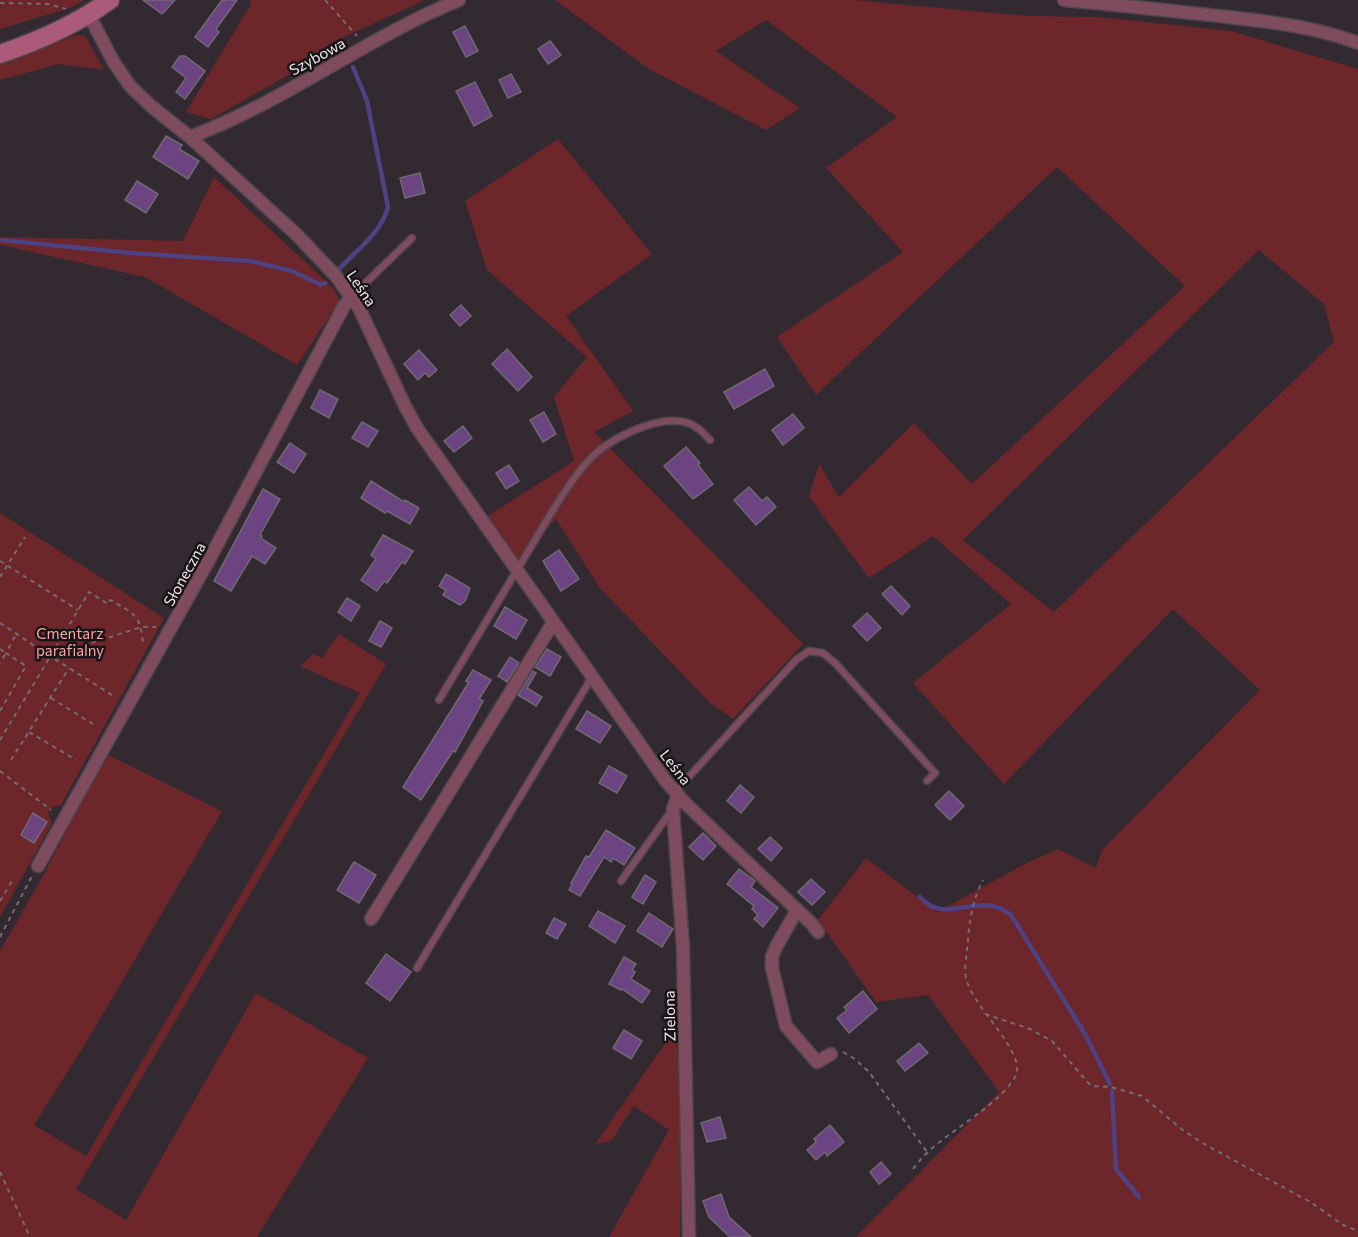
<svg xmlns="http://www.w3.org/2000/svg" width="1358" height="1237" viewBox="0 0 1358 1237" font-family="Commissioner,sans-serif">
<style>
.green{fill:#6d262a;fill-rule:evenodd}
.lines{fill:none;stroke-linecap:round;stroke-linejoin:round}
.stream{stroke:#4e4283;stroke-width:4.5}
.building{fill:#6b4481;stroke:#6f6974;stroke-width:1.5}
.service-casing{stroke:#4d454b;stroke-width:9}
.minor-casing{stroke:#4d454b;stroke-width:15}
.secondary-casing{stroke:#4d454b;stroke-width:21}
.path{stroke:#746c72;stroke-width:2;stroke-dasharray:4.5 4.5;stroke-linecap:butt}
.service{stroke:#7f4b5e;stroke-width:6}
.minor{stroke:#7f4b5e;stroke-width:12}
.secondary{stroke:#ac5a79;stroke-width:18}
.labels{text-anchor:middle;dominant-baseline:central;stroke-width:5;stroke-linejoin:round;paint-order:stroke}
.street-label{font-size:15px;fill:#efe8ed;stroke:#181417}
.park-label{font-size:15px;fill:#fea4a3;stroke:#181417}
</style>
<rect width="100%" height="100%" fill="#332a31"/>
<g class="green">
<path d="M0,0H84L70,8L0,29Z"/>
<path d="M250,0H425L331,43L290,74L211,119L186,112L251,4Z"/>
<path d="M555,0H854L1027,16L1098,17L1231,31L1358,69V1237H856L999,1092L928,995L876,1002L818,920L866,858L937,912L1025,864L1058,849L1096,868L1102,850L1260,690L1173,609L1004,784L913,683L1011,604L933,536L869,578L809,497L819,464L839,497L914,423L972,484L1185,286L1057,167L816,395L777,337L903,252L826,168L897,117L766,20L716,51L800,108L766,130L649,69ZM1259,250L1324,304L1334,342L1054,612L963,540Z"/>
<path d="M85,35L104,70L59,64L0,80V64L74,36Z"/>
<path d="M558,139L652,254L566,316L633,411L594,432L803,644L733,719L709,702L600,588L556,519L509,569L477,523L574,461L554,397L587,357L487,270L465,201Z"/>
<path d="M214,177L333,288L340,301L297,365L145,277L0,245V237L183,241Z"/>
<path d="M0,513L164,618L61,805L53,807L48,813L52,823L0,917Z"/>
<path d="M339,634L386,664L76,1189L126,1220L256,993L368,1058L257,1237H0V951L43,876L106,754L222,811L90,1036L34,1125L86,1156L360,693L300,666L313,654L322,658Z"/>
<path d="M676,1028L681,1107L680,1237H609L669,1130L634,1106L611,1141L595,1144Z"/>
</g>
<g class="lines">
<g class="stream">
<path d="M0,240L132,253L250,261L292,271L321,285L325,283"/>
<path d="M340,268C358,249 381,233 388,207L367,101L353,67"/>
<path d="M920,897C923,900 927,904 931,906C955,918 983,892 1011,915L1085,1034L1110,1084"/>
<path d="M1112,1091L1116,1169L1139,1197"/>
</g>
</g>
<g class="building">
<path d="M143,0H175L162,14Z"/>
<path d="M222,0H237L216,29L219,32L208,47L195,37Z"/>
<path d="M465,26L478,51L466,57L453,32Z"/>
<path d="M550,41L561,55L548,64L538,49Z"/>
<path d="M180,56H185L205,71L185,99L176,92L186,78L172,67Z"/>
<path d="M511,74L521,92L508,98L499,80Z"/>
<path d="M475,82L492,116L474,126L456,91Z"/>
<path d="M166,136L182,145L179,149L199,161L188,179L153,157Z"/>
<path d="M420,173L425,193L405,198L400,178Z"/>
<path d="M137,181L158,194L146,213L125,200Z"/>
<path d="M461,305L471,316L460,326L450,315Z"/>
<path d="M507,349L532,377L518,391L492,364Z"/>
<path d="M419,350L437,370L429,377L425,373L418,380L404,364Z"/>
<path d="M765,369L774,386L734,409L724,392Z"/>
<path d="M320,390L338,399L329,418L311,408Z"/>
<path d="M544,412L556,434L543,442L530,420Z"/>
<path d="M793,414L804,428L783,445L772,430Z"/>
<path d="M362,422L378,431L368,447L352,438Z"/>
<path d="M463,426L472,438L454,452L444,441Z"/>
<path d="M290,443L306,454L294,473L277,462Z"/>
<path d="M686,447L700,463L698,465L713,484L693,499L664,466Z"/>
<path d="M509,465L519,481L506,489L496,473Z"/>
<path d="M371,481L404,502L405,500L419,508L410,524L387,511L385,513L361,498Z"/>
<path d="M749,487L762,501L767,497L776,507L756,525L734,500Z"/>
<path d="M263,489L280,499L260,535L262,536L261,538L276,548L265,564L252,556L231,591L214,581Z"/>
<path d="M383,535L413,551L405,564L402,562L387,583L384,581L377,591L361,580L376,559L371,555Z"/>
<path d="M559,550L579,579L561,591L543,561Z"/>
<path d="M446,574L470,588L465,601L460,605L443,595L446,590L439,586Z"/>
<path d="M891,586L910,606L902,615L882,594Z"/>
<path d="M347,598L360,606L351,621L338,612Z"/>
<path d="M505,607L527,620L516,639L494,626Z"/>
<path d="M867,613L881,628L867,641L853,626Z"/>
<path d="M380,621L392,628L381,647L369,641Z"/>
<path d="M547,649L561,657L550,676L535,667Z"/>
<path d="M510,657L519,663L507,682L498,676Z"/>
<path d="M473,670L491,680L479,699L483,701L455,752L453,751L421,800L403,787L469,682L466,681Z"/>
<path d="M533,671L536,673L527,688L542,697L536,706L518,695Z"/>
<path d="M587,711L611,726L600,743L576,729Z"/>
<path d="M609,766L627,776L617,793L599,783Z"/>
<path d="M740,785L754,797L741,813L727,801Z"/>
<path d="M949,791L964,806L950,820L935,805Z"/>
<path d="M33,813L47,822L34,843L21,835Z"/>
<path d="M606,830L635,848L624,865L613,858L611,862L604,857L580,896L569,890L572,884L571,883L586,856L589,857Z"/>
<path d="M703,833L716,846L703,860L689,847Z"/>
<path d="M770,837L782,848L771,861L758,849Z"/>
<path d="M354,862L376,875L359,903L337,890Z"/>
<path d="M739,869L755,881L751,887L778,908L763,927L754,919L758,915L752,909L754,906L727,884Z"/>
<path d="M645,875L656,882L643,904L632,897Z"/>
<path d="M811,879L825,892L812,905L798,892Z"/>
<path d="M598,911L625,926L615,943L589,926Z"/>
<path d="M649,913L673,929L662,947L637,931Z"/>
<path d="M554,918L566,924L557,939L546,933Z"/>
<path d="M386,954L411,972L390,1001L366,983Z"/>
<path d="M624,957L636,964L632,970L635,972L631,979L650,991L642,1003L622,989L621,990L609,984Z"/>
<path d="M863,991L877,1009L849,1033L837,1018L847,1010L844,1007Z"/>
<path d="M624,1030L642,1041L631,1059L613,1048Z"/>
<path d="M919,1043L928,1053L905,1071L897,1061Z"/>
<path d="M720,1117L726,1138L707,1142L701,1123Z"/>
<path d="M830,1125L844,1142L827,1156L825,1152L816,1160L807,1150L816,1142L814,1139Z"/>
<path d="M881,1162L891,1174L879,1184L870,1172Z"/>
<path d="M721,1194L729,1217L751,1237H730L709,1217L703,1201Z"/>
</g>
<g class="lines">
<defs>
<g id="service">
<path d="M352,296L412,238"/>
<path d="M439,700L553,510C564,493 574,476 588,461C608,439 659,413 688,423C697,426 704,433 710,440"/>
<path d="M675,792L796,660L809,651L823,653L836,664L935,773L927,781"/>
<path d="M621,881L672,810"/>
<path d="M417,968L592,677"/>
</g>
<g id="minor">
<path d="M1064,0C1119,5 1173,11 1228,17C1272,22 1316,27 1358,43"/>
<path d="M89,15L113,61L130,86L152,107L190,137L296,234L336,276L359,308L405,406L417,428L665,780L684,802L812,924L818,932"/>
<path d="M190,137C284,102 366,38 459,0"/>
<path d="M678,795L673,809L683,948L689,1237"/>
<path d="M38,866L210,558L344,306L352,296"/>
<path d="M797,910L776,947L772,957V968L786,1026L817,1062L831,1054"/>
<path d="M371,919L553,623"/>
</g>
<path id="secondary" d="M0,54C39,41 77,24 110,0"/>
</defs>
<use href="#service" class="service-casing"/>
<use href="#minor" class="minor-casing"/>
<use href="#secondary" class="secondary-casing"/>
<g class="path">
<path d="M325,0L357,36"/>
<path d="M0,3L48,4L66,9"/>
<path d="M0,561L78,610"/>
<path d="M0,577L25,537"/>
<path d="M0,623L50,656"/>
<path d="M0,649L6,653L0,663"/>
<path d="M112,695L50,656L142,627H156"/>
<path d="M51,698L96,726"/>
<path d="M0,711L26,666L6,653L16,634"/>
<path d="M29,732L76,760"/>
<path d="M0,740L89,592L108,604L110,600C134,613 141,616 143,644"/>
<path d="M11,760L69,668"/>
<path d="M0,771L51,810"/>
<path d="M0,901L12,881"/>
<path d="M0,937L32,876"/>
<path d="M985,1014L1030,1029L1052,1041L1091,1086L1111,1087L1142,1096L1184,1131L1206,1145L1312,1203L1343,1225L1358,1231"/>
<path d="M843,1052L855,1059L869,1072L927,1152"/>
<path d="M913,1169C918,1163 922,1157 928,1152C952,1129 999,1105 1015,1077C1029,1054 971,1006 966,978C964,970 966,959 967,951C969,925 971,903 983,880"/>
<path d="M0,1172L30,1237"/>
</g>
<use href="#service" class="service"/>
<use href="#minor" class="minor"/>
<use href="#secondary" class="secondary"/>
</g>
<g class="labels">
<g class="street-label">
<text transform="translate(317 56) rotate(-29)">Szybowa</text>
<text transform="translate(362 288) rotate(56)">Leśna</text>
<text transform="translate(184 574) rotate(-61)">Słoneczna</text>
<text transform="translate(676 767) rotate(52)">Leśna</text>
<text transform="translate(669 1016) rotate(-91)">Zielona</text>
</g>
<g class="park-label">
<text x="70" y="633">Cmentarz<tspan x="70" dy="17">parafialny</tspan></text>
</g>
</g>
</svg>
